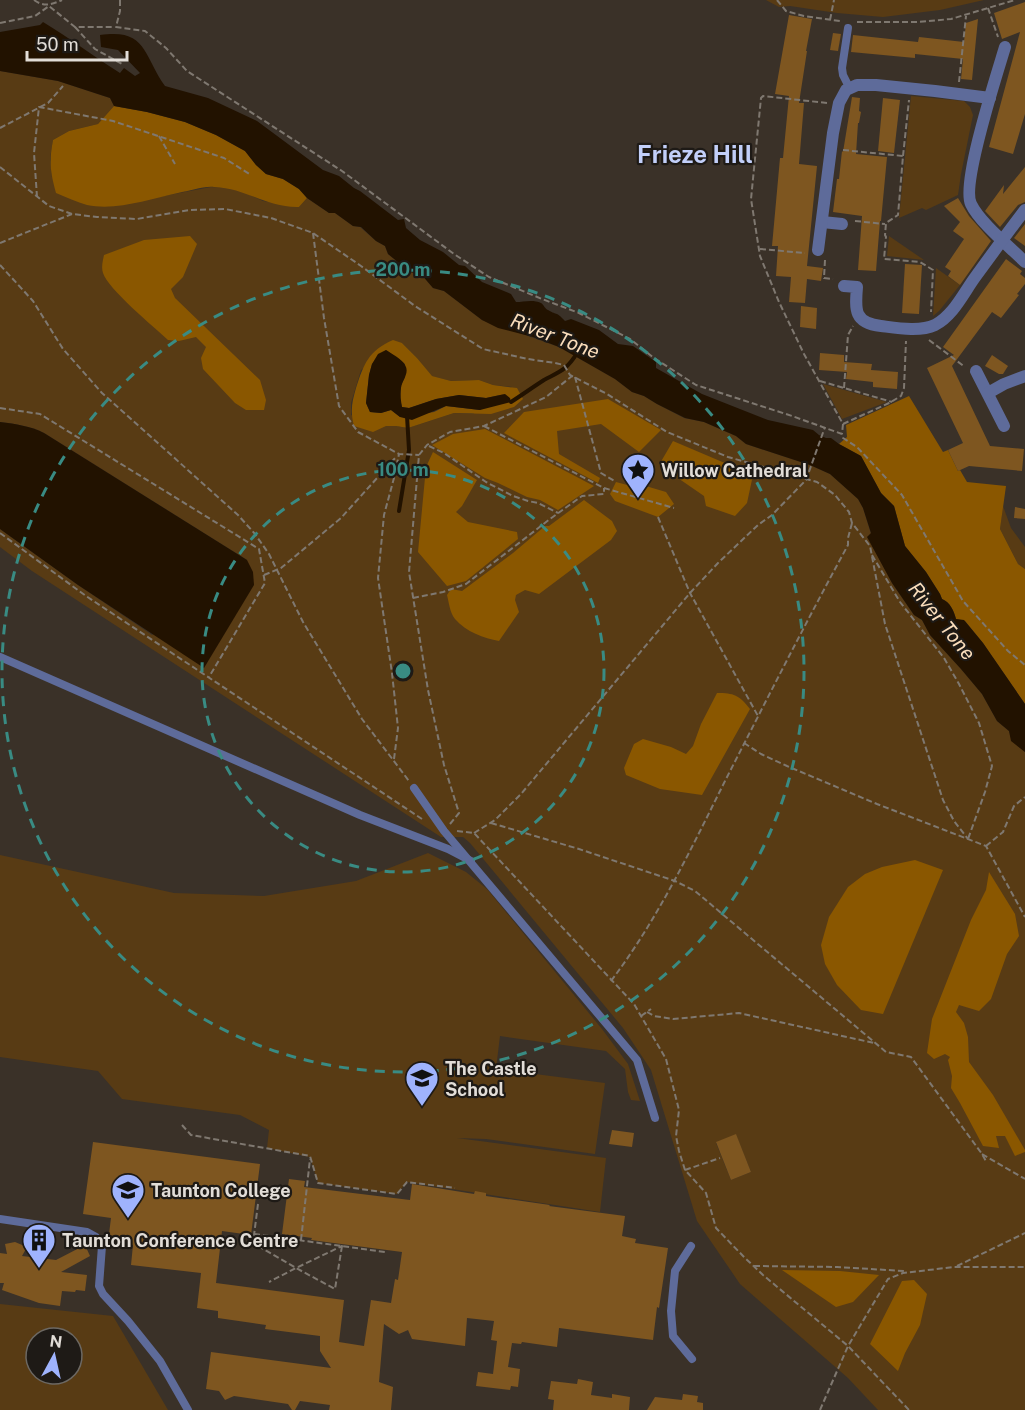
<svg xmlns="http://www.w3.org/2000/svg" width="1025" height="1410" viewBox="0 0 1025 1410" font-family="'Public Sans',sans-serif">
<style>
.green{fill:#583b14;fill-rule:evenodd}
.forest{fill:#8a5700;fill-rule:evenodd}
.water{fill:#221200}
.lines{fill:none;stroke-linecap:round;stroke-linejoin:round}
.stream{stroke:#221200;stroke-width:4}
.building{fill:#7e5620}
.path{stroke:#7f7870;stroke-width:2;stroke-dasharray:6 3;stroke-linecap:butt}
.service{stroke:#5e6b9a;stroke-width:8}
.minor{stroke:#5e6b9a;stroke-width:12}
.ring{fill:none;stroke:#398b83;stroke-width:3;stroke-dasharray:10 8}
.labels{text-anchor:middle;dominant-baseline:central;stroke-width:4.5;stroke-linejoin:round;paint-order:stroke}
.poi-label{font-size:18px;font-weight:bold;fill:#e2ddd7;stroke:#1e1a16;text-anchor:start}
.water-label{font-size:20px;font-style:italic;fill:#faddbb;stroke:#1e1a16}
.district-label{font-size:24px;font-weight:bold;fill:#c2cff9;stroke:#1e1a16}
.centre{fill:#398b83;stroke:#1e1a16;stroke-width:3}
.ring-label{font-size:18px;text-anchor:middle;font-weight:bold;fill:#398b83;stroke:#1e1a16;stroke-width:4.5;stroke-linejoin:round;paint-order:stroke}
</style>
<rect width="100%" height="100%" fill="#3a3128"/>
<g class="green">
<path d="M766,0H984L940,10L883,17L837,13L790,6L779,7Z"/>
<path d="M0,71L58,81L110,98L114,106L98,124L69,131L53,140L50,159L52,177L158,197L211,187L231,188L246,193L263,201L299,207L307,198L329,213H335L353,226L360,227L376,241L385,246L388,254L410,272L421,274L433,288L444,291L482,320L559,347L615,379L632,392L644,396L657,404L684,418L704,422L736,436L746,444L810,465L830,474L858,499L863,508L871,534L868,537L892,583L914,615L922,620L930,635L961,669L982,694L997,721L1009,731L1012,741L1025,752V1410H878L848,1378L740,1284L697,1221L651,1070L623,1028L470,843L463,837H441L32,571L0,547V529L78,585L152,635L247,560L44,433C30,426 16,424 0,422ZM402,343L417,358L431,376L451,381L479,380L493,385L512,387L473,414L454,413L408,428L396,426H386L351,415V403L361,370ZM736,1135L751,1172L731,1180L716,1143Z"/>
<path d="M911,96L964,101L970,107L973,115L961,174L958,195L926,210L922,208L899,218Z"/>
<path d="M889,236L924,260L887,256Z"/>
<path d="M936,268L960,285L939,311L933,316Z"/>
<path d="M823,384L887,402L842,419Z"/>
<path d="M1003,506L1011,528L1025,547V569L1018,564L1000,529Z"/>
<path d="M428,853L466,872L487,889L602,1029L628,1064L640,1101L631,1100L628,1092L625,1069L606,1051L500,1036L496,1069L605,1083L595,1154L486,1139L457,1138L606,1158L600,1212L407,1182L397,1194L318,1183L310,1157L267,1148L269,1130L240,1115L122,1099L98,1071L0,1057V855L174,893L264,896L356,881Z"/>
<path d="M0,1304L113,1316L168,1410H0ZM36,1338H72V1374H36Z"/>
</g>
<g class="forest">
<path d="M114,106L147,112L185,122L216,135L245,151L256,165L266,174L283,179L299,189L307,198L299,207C267,208 246,188 214,187C203,186 190,191 178,193C149,199 117,211 87,205C77,202 66,197 56,193C50,171 49,162 53,140L69,131L98,124Z"/>
<path d="M190,236L197,244L183,277L171,289L175,298L260,380L266,400L264,410H246L235,403L203,369L201,358L206,347L196,337L179,341L168,340C154,327 108,289 103,273C101,267 103,260 104,255L144,240Z"/>
<path d="M393,340L402,343L417,358L432,376L451,381L479,380L493,385L517,388L523,399L514,407L491,414L454,413L408,428L396,426H386L373,432L354,426C350,411 352,402 356,388C364,364 368,351 393,340ZM386,350L405,364V377L401,385L400,399L402,407L409,408L436,399L459,395L486,398L505,394L480,410L446,406L434,412L400,417L391,410L381,413L370,412L366,403L369,375L372,364Z"/>
<path d="M909,396L943,452L948,450L958,471L960,470L967,482L1006,486L1000,529L1018,564L1025,569V704L983,643L965,621L956,619C954,611 950,602 942,599L940,594L926,572L905,546L894,506L881,493L861,456L839,444L847,437L846,425Z"/>
<path d="M608,399L661,430L639,452L601,424L557,431L559,454L600,478L598,483L504,433L524,412Z"/>
<path d="M485,429L594,486L558,510L540,500L527,497L498,483L485,478L432,445L453,434Z"/>
<path d="M673,441L753,475L747,503L735,516L706,506L704,496L659,465Z"/>
<path d="M433,452L477,480L462,506L456,512L468,522L517,532L518,539L466,581L447,586L418,552L426,467Z"/>
<path d="M616,482L631,486L639,484L666,492L674,504L658,517L615,501L610,494Z"/>
<path d="M584,500L612,521L617,531L611,540L539,594L525,590L516,595L515,600L519,612L499,641C484,638 466,632 455,619C450,613 449,603 447,595L451,589L462,591L513,553L545,526H549Z"/>
<path d="M717,693C734,693 739,695 750,709L702,795L660,789L626,775L624,768L634,744L643,739L671,747L686,754L693,746L701,724Z"/>
<path d="M915,860L943,870L883,1014L861,1010L837,985L825,964L821,945L829,917L848,887L865,874L882,867Z"/>
<path d="M989,872L1015,914L1019,936L1007,954L991,999L979,1011L959,1005L956,1012L964,1023L968,1037L969,1062L993,1095L1025,1150V1152L1015,1156L1005,1136H996L999,1148L983,1146L960,1103L951,1088L952,1076L948,1060L950,1057L945,1054L934,1059L927,1053L932,1019L971,920L986,890Z"/>
<path d="M782,1270L840,1271L879,1275L853,1302L836,1307Z"/>
<path d="M914,1280L927,1294L920,1325L905,1353L898,1371L870,1344L902,1281Z"/>
</g>
<g class="water">
<path d="M43,22C70,38 94,57 120,73L124,68L135,76L140,73L118,50L101,47L100,35C147,28 143,55 165,86L208,98L257,121L323,170L339,176L354,188L360,191L398,220L404,219L406,228L420,240L443,252L459,265L465,266L482,282L511,294L516,302C523,302 533,299 541,303C544,305 545,309 548,310C558,316 556,311 565,321L571,319L599,330L618,344L633,346L656,362V368L702,394L768,420L813,430L819,435L826,438H831L839,444L861,456L881,493L894,506L905,546L926,572L940,594L942,599C950,602 954,611 956,619L964,620L983,643L1025,704V752L1011,741L1009,731L997,721L982,694L961,669L930,635L922,620L914,615L892,583L867,537L871,533L863,508L858,499L830,474L810,465L746,444L736,436L704,422L685,418L657,404L644,396L632,392L615,379L559,347L533,337L498,328L482,320L444,291L433,288L421,274L410,272L388,254L385,246L376,241L361,227L353,226L335,213H329L307,198L299,189L283,179L266,174L256,165L245,151L216,135L185,122L147,112L114,106L110,98L58,81L0,71V32L40,25Z"/>
<path d="M386,350C392,354 402,359 405,365C410,373 402,380 401,388C400,395 401,401 402,407L409,408L436,399L459,395L486,398L505,394L510,398L511,402L480,410L446,406L412,420L400,417L391,410L381,413L370,412L366,403L369,375L372,364L378,354Z"/>
<path d="M0,422C16,424 30,426 44,433L247,560L253,572L254,585L204,668L78,585L0,529Z"/>
</g>
<g class="lines">
<g class="stream">
<path d="M511,402C522,395 533,387 544,380C559,372 567,370 577,353"/>
<path d="M399,511L409,450L407,416"/>
</g>
</g>
<g class="building">
<path d="M1025,2V114L1013,154L989,147L1020,32L1002,39L994,13Z"/>
<path d="M789,15L812,19L806,51H807L799,103H804L799,164L817,166L807,266L823,268L821,281L807,279L805,303L789,302L791,277L776,276L778,246H772L780,158H783L789,96L775,94Z"/>
<path d="M978,19L972,80L961,79L963,59L915,54V58L851,52L853,35L918,42L919,37L964,42L966,23Z"/>
<path d="M833,33L841,34L838,51L830,50Z"/>
<path d="M852,97L860,98L859,111L861,112L859,123H858L856,154L887,157L881,221H880L876,271L858,270L862,216L833,212L837,179H839L842,151L843,152Z"/>
<path d="M883,98L900,100L894,153L878,151Z"/>
<path d="M1025,167V202L1018,205L1000,227L985,211L1004,185L1003,194Z"/>
<path d="M958,198L969,216L991,241L960,285L948,276L951,271L945,267L964,239L953,231L960,222L944,206Z"/>
<path d="M1025,224V246L1014,238Z"/>
<path d="M1006,259L1022,271L1020,274L1025,278V284L1017,294L1019,295L1001,318L992,312L952,366L990,446L1024,449L1022,471L969,466L958,471L948,450L963,443L927,368L954,355L943,347Z"/>
<path d="M905,264L922,265L919,314L902,313Z"/>
<path d="M801,306L817,308L816,329L800,327Z"/>
<path d="M820,353L844,355V362L872,364L871,370L898,372L897,389L873,387V382L846,379L847,372L819,370Z"/>
<path d="M992,355L1008,366L1003,374H999L985,366Z"/>
<path d="M1015,507L1025,509V519L1014,518Z"/>
<path d="M612,1130L634,1133L632,1147L609,1144Z"/>
<path d="M736,1134L751,1172L731,1180L716,1142Z"/>
<path d="M93,1142L260,1164L251,1235L222,1231L216,1283L344,1300L339,1342L364,1346L371,1300L391,1303L395,1279L398,1280L402,1252L311,1240L312,1238L282,1234L289,1179L305,1181L304,1187L410,1200L412,1184L474,1194L475,1191L486,1193V1196L550,1205L549,1206L625,1216L622,1236L636,1239L635,1243L668,1248L659,1308L657,1307L653,1340L559,1328L557,1347L522,1342L521,1344L512,1343L508,1367L520,1369L518,1387L511,1386L510,1390L476,1386L478,1372L493,1374L497,1341L491,1340L494,1321L467,1318L465,1346L412,1339L408,1330L399,1334L384,1324L379,1382L393,1387L391,1410H329L330,1405L300,1401L295,1410H292L288,1404L234,1396L225,1400L219,1391L206,1389L211,1352L331,1368L320,1351V1336L265,1329L266,1325L218,1318V1311L197,1308L201,1273L131,1265L133,1245L108,1242L111,1218L83,1214Z"/>
<path d="M15,1242L27,1247L22,1256L56,1260L85,1245L90,1256L61,1272L87,1275L85,1291L76,1290L75,1292L62,1291L60,1306L39,1303L2,1290L4,1283H0V1253L7,1254L5,1244Z"/>
<path d="M578,1379L593,1382L591,1395L612,1398V1394L630,1397L629,1410H553L554,1400L548,1399L551,1381L577,1384Z"/>
<path d="M683,1394L698,1396L697,1402L703,1403V1410H647L655,1397L682,1400Z"/>
</g>
<g class="lines">
<g class="path">
<path d="M34,0C44,7 51,5 62,0"/>
<path d="M120,0V11L116,27L145,31L166,48L187,71L342,171L454,254L489,277L542,299L579,313L630,339L654,358L696,385L792,416L842,434L843,438L857,447L902,495L963,601L1008,651L1025,665"/>
<path d="M777,0L786,11L804,16L840,21"/>
<path d="M988,8L998,37"/>
<path d="M830,20L834,0"/>
<path d="M857,22H917L951,19L1015,0"/>
<path d="M0,23L35,16L49,6L75,27H114"/>
<path d="M75,27L95,49L122,64"/>
<path d="M959,82L966,16"/>
<path d="M827,103L763,96L761,98L751,199L760,256L779,302L804,354L843,424L842,434"/>
<path d="M0,128L48,103L63,86"/>
<path d="M159,136L175,164"/>
<path d="M843,150L903,156L898,215L886,223L885,235L886,237L884,259L920,262L933,270L931,312"/>
<path d="M903,156L909,100"/>
<path d="M0,167L49,206L72,214L97,217L137,219L189,210L225,209L271,218L313,233L361,266L415,306L483,349L528,359L555,363L564,365L570,375L607,394L667,432L728,457L817,482L835,495L849,512L852,523L870,546L885,624L943,800L954,821L968,839"/>
<path d="M37,197L34,153L39,107L113,121L224,158L251,175"/>
<path d="M855,221L885,224"/>
<path d="M313,233L324,318L339,406L358,432L399,454L419,455"/>
<path d="M0,243L72,214"/>
<path d="M760,249L805,253"/>
<path d="M825,260L824,278L833,279"/>
<path d="M0,265L33,301L63,349L102,393L238,515L255,534L269,554L303,622L362,719L409,781"/>
<path d="M929,340L965,367"/>
<path d="M575,377L601,473L616,482"/>
<path d="M820,381L892,402"/>
<path d="M844,388L848,335L853,326"/>
<path d="M0,408L40,414L259,549L265,583L209,677"/>
<path d="M843,424L889,403L901,396L904,388L906,341"/>
<path d="M484,426L604,488L674,508"/>
<path d="M429,446L444,453L486,482L513,496L528,501L538,503L558,513"/>
<path d="M658,517L690,593L758,716"/>
<path d="M0,533L86,596L422,819"/>
<path d="M872,555L900,602L944,658L959,684L979,723L992,766L985,792L968,839"/>
<path d="M264,575L281,568L341,518L397,456"/>
<path d="M413,598L443,592L466,584L550,519L582,496L604,494V488"/>
<path d="M744,743L761,754L787,766L877,804L986,846L1025,917"/>
<path d="M394,759L398,728L392,673L378,578L384,515L394,478L399,454"/>
<path d="M491,823L579,849L675,881L695,891L886,1052L911,1057L982,1154L987,1163"/>
<path d="M450,824L459,813L444,765L428,690L409,572L419,455L427,445L450,432L484,426L546,397L572,376"/>
<path d="M457,831L474,833L634,1004L666,1059L679,1110L676,1136L679,1151L685,1170L706,1193L716,1228L744,1257L763,1275L848,1346L909,1410"/>
<path d="M474,833L495,820L521,794L690,593L718,563L758,525L772,515L806,480L825,427"/>
<path d="M986,846L1003,832L1014,806L1025,797"/>
<path d="M611,981C658,919 691,849 726,779C766,701 806,622 848,545V538L852,523"/>
<path d="M647,1012L654,1016L673,1019L739,1013L874,1043"/>
<path d="M641,1016L651,1009"/>
<path d="M182,1125L191,1135L310,1156L318,1183L397,1194L407,1182L455,1188"/>
<path d="M982,1154L1025,1179"/>
<path d="M685,1170L720,1158"/>
<path d="M258,1204L253,1243L296,1268L269,1282"/>
<path d="M254,1234L385,1252"/>
<path d="M301,1240L310,1159"/>
<path d="M342,1246L335,1289L296,1268Z"/>
<path d="M754,1266L837,1267L904,1271"/>
<path d="M957,1266L1025,1233"/>
<path d="M820,1410L848,1346L888,1279L903,1273L954,1267H1025"/>
</g>
<g class="service">
<path d="M848,28L842,68L843,75L849,87"/>
<path d="M0,657L360,815L448,849L471,861"/>
<path d="M414,788L444,831L637,1060L655,1118"/>
<path d="M0,1219L87,1232L96,1237L102,1246L99,1286L103,1294L128,1321L160,1361L188,1410"/>
<path d="M691,1246L675,1271L671,1311L673,1336L692,1359"/>
</g>
<g class="minor">
<path d="M1005,47C997,74 961,184 971,204C980,223 1010,247 1025,262"/>
<path d="M822,222L842,224"/>
<path d="M818,250L833,133L839,103L846,90L857,85H876L935,91L990,98"/>
<path d="M844,286L857,287C855,310 854,323 881,326C897,328 920,332 935,325C954,315 964,292 976,276C992,254 1008,232 1025,210"/>
<path d="M976,371L1004,426"/>
<path d="M988,393L1004,384L1025,376"/>
</g>
</g>
<g class="ring">
<circle cx="403" cy="671" r="201"/>
<circle cx="403" cy="671" r="401"/>
</g>
<defs>
<symbol id="sight-pin" viewBox="-11 -11 22 30"><path d="M0 17L-7.5 6A9.5 9.5 0 1 1 7.5 6Z" fill="#9fb3fd" stroke="#1e1a16"/><path d="M0-6L1.8-2.2L6-1.7L2.9 1.2L3.7 5.4L0 3.3L-3.7 5.4L-2.9 1.2L-6-1.7L-1.8-2.2Z" fill="#111"/></symbol>
<symbol id="school-pin" viewBox="-11 -11 22 30"><path d="M0 17L-7.5 6A9.5 9.5 0 1 1 7.5 6Z" fill="#9fb3fd" stroke="#1e1a16"/><path d="M0-5L7-2L0 1L-7-2ZM-4 1L0 2.5L4 1V4Q0 6-4 4Z" fill="#111"/></symbol>
<symbol id="university-pin" viewBox="-11 -11 22 30"><path d="M0 17L-7.5 6A9.5 9.5 0 1 1 7.5 6Z" fill="#9fb3fd" stroke="#1e1a16"/><path d="M0-5L7-2L0 1L-7-2ZM-4 1L0 2.5L4 1V4Q0 6-4 4Z" fill="#111"/></symbol>
<symbol id="building-pin" viewBox="-11 -11 22 30"><path d="M0 17L-7.5 6A9.5 9.5 0 1 1 7.5 6Z" fill="#9fb3fd" stroke="#1e1a16"/><path d="M-4-6H4V6H1V3H-1V6H-4ZM-2.5-4.3h1.7v1.8h-1.7ZM.8-4.3h1.7v1.8H.8ZM-2.5-1h1.7V.8h-1.7ZM.8-1h1.7V.8H.8Z" fill="#111"/></symbol>
</defs>
<g fill-rule="evenodd">
<use href="#sight-pin" x="619" y="451" width="38" height="52"/>
<use href="#school-pin" x="403" y="1059" width="38" height="52"/>
<use href="#university-pin" x="109" y="1171" width="38" height="52"/>
<use href="#building-pin" x="20" y="1221" width="38" height="52"/>
</g>
<g class="labels">
<g class="poi-label">
<text x="661" y="470">Willow Cathedral</text>
<text x="445" y="1068">The Castle<tspan x="445" dy="21">School</tspan></text>
<text x="151" y="1190">Taunton College</text>
<text x="62" y="1240">Taunton Conference Centre</text>
</g>
<g class="water-label">
<text transform="translate(555 336) rotate(21)">River Tone</text>
<text transform="translate(942 621) rotate(51)">River Tone</text>
</g>
<g class="district-label">
<text x="695" y="154">Frieze Hill</text>
</g>
</g>
<circle cx="403" cy="671" r="9" class="centre"/>
<g class="ring-label">
<text x="403" y="276">200 m</text>
<text x="403" y="476">100 m</text>
</g>
<g transform="translate(54 1356) rotate(8)"><circle r="28" fill="#1e1a16" stroke="#6c6863" stroke-width="1.5"/>
<path d="M0-4.5L10 22L0 15L-10 22Z" fill="#9fb3fd"/>
<text y="-9" font-size="16" font-weight="bold" text-anchor="middle" fill="#e2ddd7">N</text>
</g>
<path d="M27 51v9h100v-9" fill="none" stroke="#e2ddd7" stroke-width="3"/>
<text x="36" y="51" font-size="18" fill="#e2ddd7" stroke="#1e1a16" stroke-width="4.5" paint-order="stroke">50 m</text>
</svg>
